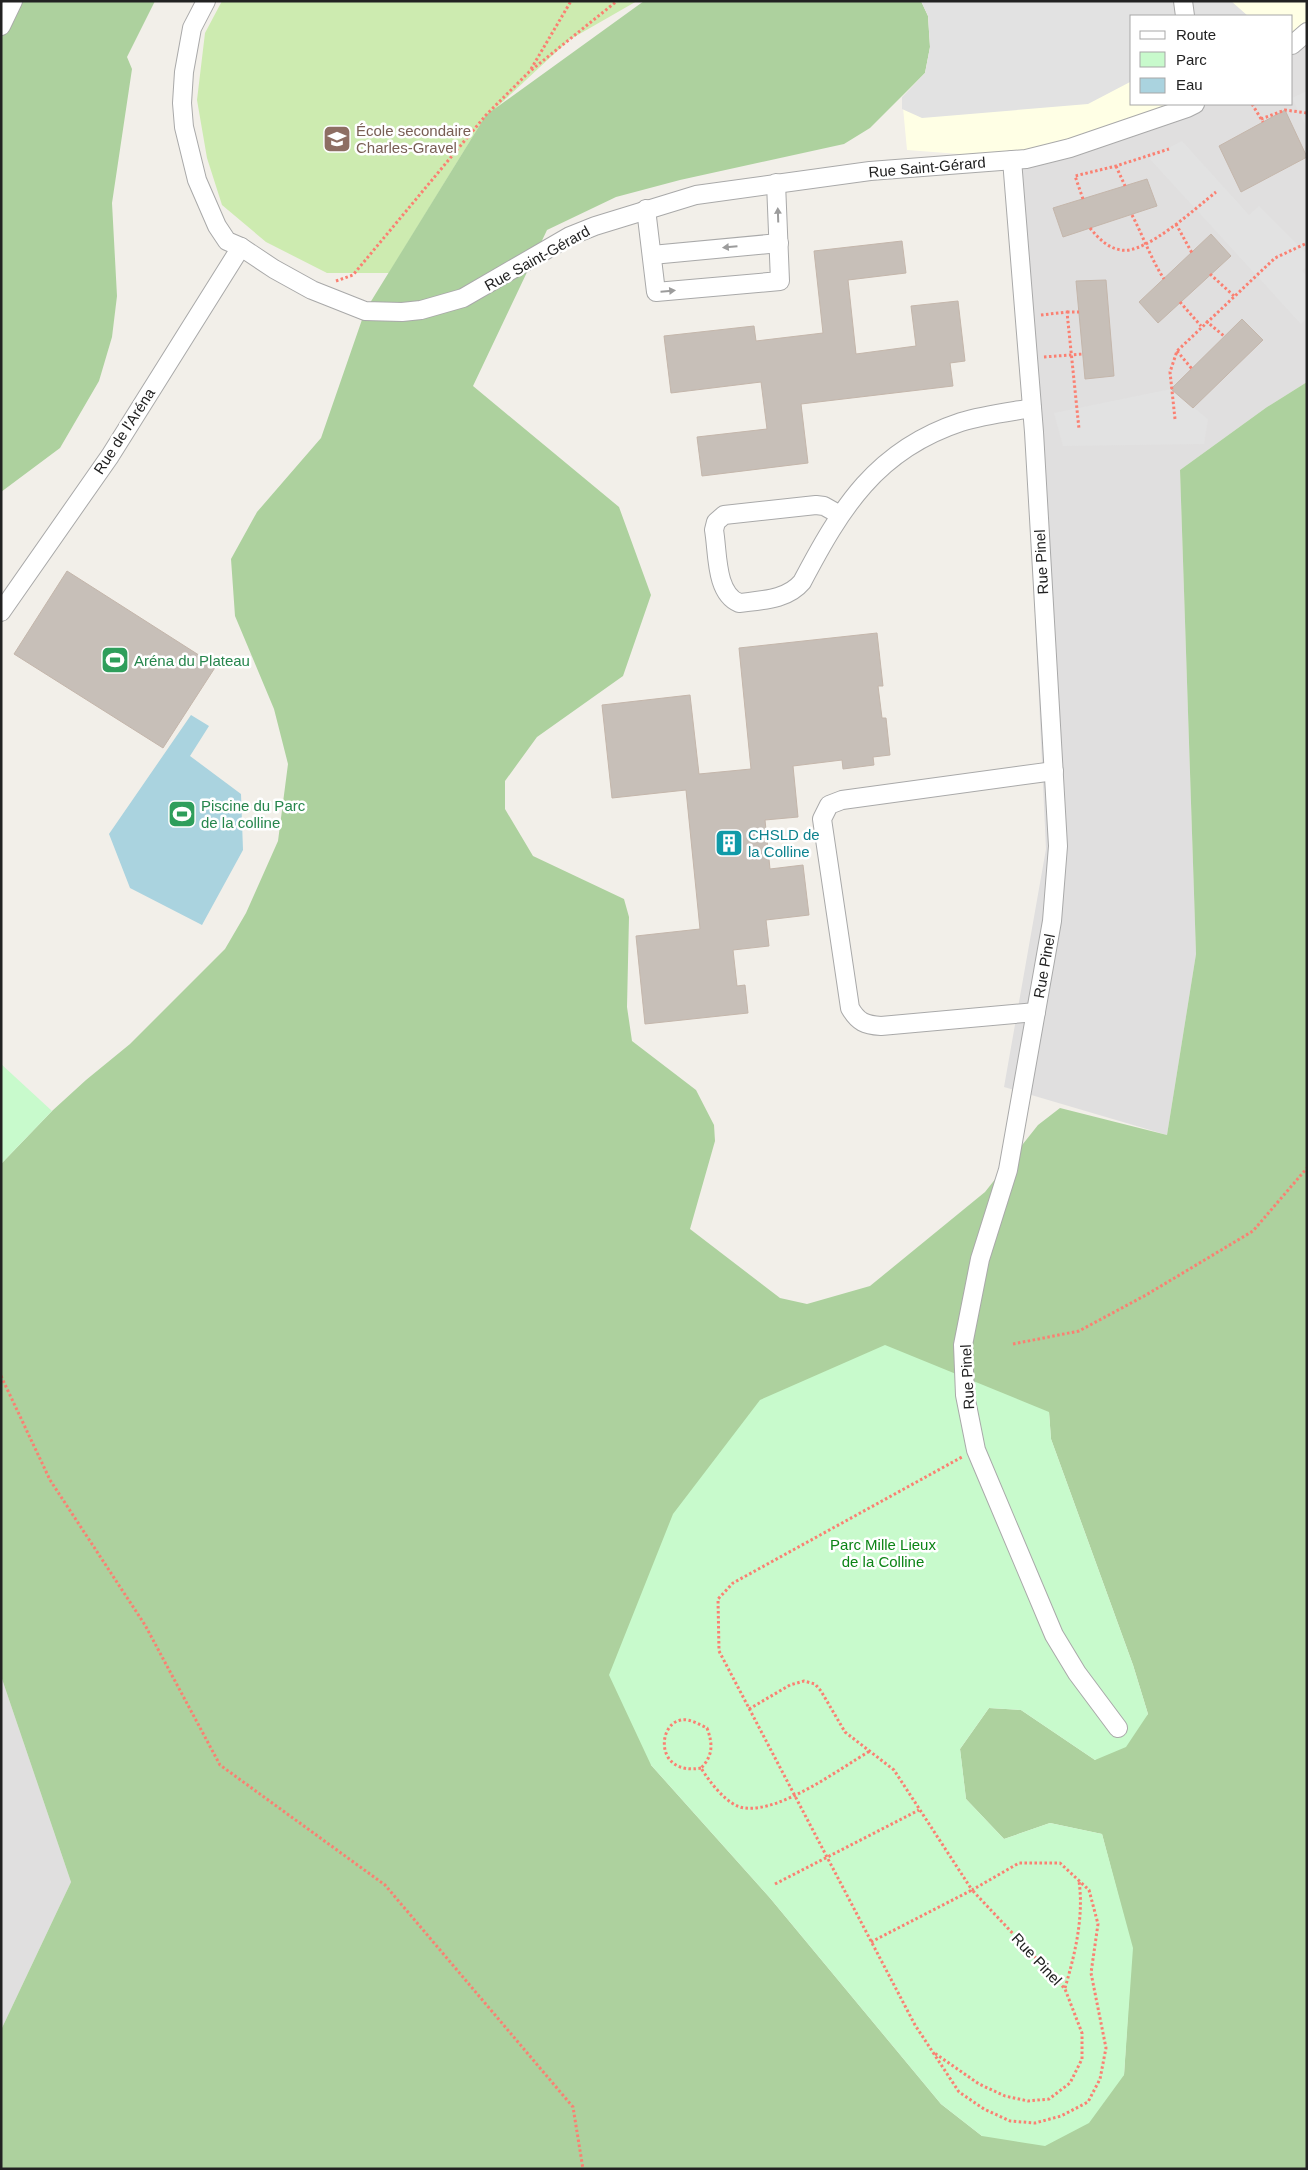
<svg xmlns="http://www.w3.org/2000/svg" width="1308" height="2170" viewBox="0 0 1308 2170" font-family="Arial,sans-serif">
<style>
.residential{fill:#e0dfdf}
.education{fill:#ffffe5}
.grass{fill:#cdebb0}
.forest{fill:#add19e;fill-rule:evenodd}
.park{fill:#c8facc}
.parking{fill:#e2e2e2}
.water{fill:#aad3df}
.building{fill:#c7bfb8;stroke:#c4b6ab}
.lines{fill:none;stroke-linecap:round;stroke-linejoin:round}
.minor-casing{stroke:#a9a9a9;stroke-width:20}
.path{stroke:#fa8072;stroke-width:3;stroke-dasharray:2.5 2.5;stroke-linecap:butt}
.minor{stroke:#fff;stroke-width:18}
.oneway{fill:#9c9c9c}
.labels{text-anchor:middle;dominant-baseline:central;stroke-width:5;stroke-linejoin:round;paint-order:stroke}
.education-label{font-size:15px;fill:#785e54;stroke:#fff;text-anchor:start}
.street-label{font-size:15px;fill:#222;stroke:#fff}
.leisure-label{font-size:15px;fill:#27864d;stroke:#fff;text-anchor:start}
.culture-label{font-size:15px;fill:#0d838f;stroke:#fff;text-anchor:start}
.park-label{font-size:15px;fill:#0c8416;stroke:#fff}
</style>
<rect width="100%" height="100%" fill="#f2efe9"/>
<g class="residential">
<path d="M1307,30V382L1267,407L1180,470L1196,954L1167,1135L1004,1087L1046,849L1024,378L1008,160L1184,104H1292V41Z"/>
<path d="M1,1676L71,1882L1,2030Z"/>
</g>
<path class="education" d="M921,1H1307V30L1292,41V16H1132V104H1184L1026,159L907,150L902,97L925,73L930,47L928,16Z"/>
<path class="grass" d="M222,1H637L569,40L483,120L389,273H327L266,242L222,205L207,158L197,100L205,33Z"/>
<g class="forest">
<path d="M1,1H155L127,57L132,69L112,203L117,296L112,337L99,381L60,448L1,492Z"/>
<path d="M644,1H921L928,16L930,47L925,73L870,128L844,144L680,180L616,197L547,230L473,386L619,507L651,595L623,676L537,737L505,781V809L533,856L624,899L629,917L627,1007L632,1041L696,1090L714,1125L715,1141L690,1229L780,1298L807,1304L870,1286L985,1192L1038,1125L1060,1108L1167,1135L1196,954L1180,470L1267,407L1307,382V2169H1V2030L71,1882L1,1676V1164L52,1111L86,1080L130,1044L225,949L246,913L278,841L288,764L274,709L235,616L231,559L257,512L321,438L365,311L486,115ZM1049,1412L1051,1439L1133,1665L1148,1714L1095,1760L1021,1710L989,1708L960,1749L966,1799L1004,1839L1050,1823L1102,1834L1132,1948L1124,2075L982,2136L941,2104L770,1898L651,1765Z"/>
</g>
<g class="park">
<path d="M1,1064L52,1111L1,1164Z"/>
<path d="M885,1345L1049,1412L1051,1439L1133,1665L1148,1714L1126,1747L1095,1760L1021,1710L989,1708L960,1749L966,1799L1004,1839L1050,1823L1102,1834L1133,1948L1124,2075L1089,2123L1045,2146L982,2136L941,2104L770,1898L651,1765L609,1675L673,1514L760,1400Z"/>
</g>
<g class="parking">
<path d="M921,1H1231L1248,16H1132V81L1088,104L922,118L902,109V97L925,73L930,47L928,16Z"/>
<path d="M1307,91V128L1292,98Z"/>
<path d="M1182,141L1249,215L1259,206L1307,254V266L1302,271L1307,276V318L1301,324L1149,158Z"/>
<path d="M1171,389L1208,419L1204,444L1063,446L1054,413Z"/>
</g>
<path class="water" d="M191,715L209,726L190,756L241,794L243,850L202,925L130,888L109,834Z"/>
<g class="building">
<path d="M1285,110L1307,157L1241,192L1219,146Z"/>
<path d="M1147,179L1157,206L1063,237L1053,208Z"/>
<path d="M1211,234L1231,256L1158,323L1139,302Z"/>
<path d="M902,241L906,273L848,280L856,354L916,346L911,306L958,301L965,361L950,363L953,386L801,404L808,463L702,476L697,437L767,429L761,382L671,393L664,336L754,326L756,341L823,333L814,251Z"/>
<path d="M1106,280L1114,376L1085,379L1076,281Z"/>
<path d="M1242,319L1263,340L1193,408L1171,389Z"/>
<path d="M67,571L216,666L163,748L14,654Z"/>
<path d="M877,633L883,686H878L882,718H886L890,755L873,757L874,765L843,769L842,760L793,766L798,817L765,820L770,869L803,865L809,915L766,920L769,946L733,950L737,986L745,985L748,1013L645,1024L636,936L700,929L686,790L612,798L602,705L690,695L699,774L751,769L739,648Z"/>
</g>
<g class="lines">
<defs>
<g id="minor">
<path d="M206,1L192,28L184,72L182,103L184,127L197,180L217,226L227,241L241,247L274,269L312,290L365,311L402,312L421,310L463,298L570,236L595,226L696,195L870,171L1026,159L1070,148L1187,108L1195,104"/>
<path d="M1183,1L1185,16"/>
<path d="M1,26L13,1"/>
<path d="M1292,45L1307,32"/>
<path d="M1012,160L1034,432L1058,846L1052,921L1008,1170L980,1259L963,1345L965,1395L976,1450L1054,1635L1077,1673L1118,1728"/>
<path d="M646,209L656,292L780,281L776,183"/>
<path d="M652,255L779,243"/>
<path d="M840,515L824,506L816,505L724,515L716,522L714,530C718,552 715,593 739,603C762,600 787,600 802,582C841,508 876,450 961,422C983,415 1009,412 1032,408"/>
<path d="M1,612L110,456L241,247"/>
<path d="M1036,1012L881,1026C865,1025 858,1022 850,1008L822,819L829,805L842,800L1054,771"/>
</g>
</defs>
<use href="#minor" class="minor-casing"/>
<g class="path">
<path d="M531,69L571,1"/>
<path d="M1252,104L1263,122"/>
<path d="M1261,119L1285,110L1307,113"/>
<path d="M1116,166L1125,186"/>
<path d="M1083,199L1075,176L1116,166L1169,149"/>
<path d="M1132,215C1143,236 1151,259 1164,279"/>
<path d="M1176,224L1192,253"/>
<path d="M1090,228C1099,239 1108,248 1121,250C1145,255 1197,207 1216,192"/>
<path d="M1210,274L1234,296"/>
<path d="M336,281L353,275L486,115L529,72L617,1"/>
<path d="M1180,302L1201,326"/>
<path d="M1067,312H1079"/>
<path d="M1041,315L1067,312L1079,429"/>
<path d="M1206,321L1224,336"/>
<path d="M1177,351L1192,369"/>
<path d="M1044,357L1083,354"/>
<path d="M1175,419L1170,372L1177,351L1275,258L1307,243"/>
<path d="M1013,1344L1079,1331L1146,1295L1253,1231L1307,1168"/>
<path d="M1,1376L50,1480L145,1625L220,1765L385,1885L573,2107L583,2169"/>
<path d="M749,1709L790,1685L804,1681L815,1684L821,1691L845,1732L894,1770L972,1890L1019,1863H1060L1089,1890L1098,1924L1091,1973L1106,2048L1100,2079L1088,2102L1061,2116L1035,2123L1010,2121L984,2109L959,2092L915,2025L719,1651L718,1599L733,1583L962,1457"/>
<path d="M701,1768C655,1776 657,1724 681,1720C689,1718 700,1725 707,1728C713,1744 713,1756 701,1768C709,1781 728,1807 745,1808C782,1812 839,1769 870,1751"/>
<path d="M775,1884L919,1810"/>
<path d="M871,1942L972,1890L1065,1989L1082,2033V2059L1070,2083L1049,2099L1028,2101L1005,2096L979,2084L933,2052"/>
<path d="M1065,1988C1075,1954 1084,1917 1079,1881"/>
</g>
<use href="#minor" class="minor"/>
</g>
<defs><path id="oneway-solid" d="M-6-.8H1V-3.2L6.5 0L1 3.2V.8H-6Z" transform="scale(1.25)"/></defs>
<g class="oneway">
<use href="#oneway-solid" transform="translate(778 215) rotate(-92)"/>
<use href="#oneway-solid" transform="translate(730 247) rotate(175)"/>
<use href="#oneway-solid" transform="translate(668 291) rotate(-5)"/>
</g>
<defs>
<symbol id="school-square" viewBox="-11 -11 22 22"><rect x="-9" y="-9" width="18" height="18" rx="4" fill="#8d6e63" stroke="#fff"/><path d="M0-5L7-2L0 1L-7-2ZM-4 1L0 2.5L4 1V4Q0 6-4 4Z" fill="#fff"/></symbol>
<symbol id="stadium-square" viewBox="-11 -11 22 22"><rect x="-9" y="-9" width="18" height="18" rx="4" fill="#2e9e5b" stroke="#fff"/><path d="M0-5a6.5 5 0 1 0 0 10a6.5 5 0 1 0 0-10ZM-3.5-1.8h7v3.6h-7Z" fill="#fff"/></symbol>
<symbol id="building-square" viewBox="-11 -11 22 22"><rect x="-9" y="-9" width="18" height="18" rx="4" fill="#0f9aa8" stroke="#fff"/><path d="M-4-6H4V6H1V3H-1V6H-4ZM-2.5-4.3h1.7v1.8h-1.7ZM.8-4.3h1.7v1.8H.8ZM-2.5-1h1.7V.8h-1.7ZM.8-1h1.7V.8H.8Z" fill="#fff"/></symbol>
</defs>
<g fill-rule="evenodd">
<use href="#school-square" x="321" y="123" width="32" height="32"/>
<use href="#stadium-square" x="99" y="644" width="32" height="32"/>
<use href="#stadium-square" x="166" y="798" width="32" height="32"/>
<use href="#building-square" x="713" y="827" width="32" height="32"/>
</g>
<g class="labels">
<g class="education-label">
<text x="356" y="130">École secondaire<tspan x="356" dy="17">Charles-Gravel</tspan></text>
</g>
<g class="street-label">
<text transform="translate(927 167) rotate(-5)">Rue Saint-Gérard</text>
<text transform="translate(537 258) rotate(-29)">Rue Saint-Gérard</text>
<text transform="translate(124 431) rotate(-57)">Rue de l'Aréna</text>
<text transform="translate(1041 562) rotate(-93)">Rue Pinel</text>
<text transform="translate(1044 966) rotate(-80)">Rue Pinel</text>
<text transform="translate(967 1377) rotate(-93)">Rue Pinel</text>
<text transform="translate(1037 1959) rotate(47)">Rue Pinel</text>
</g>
<g class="leisure-label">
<text x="134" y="660">Aréna du Plateau</text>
<text x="201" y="805">Piscine du Parc<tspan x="201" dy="17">de la colline</tspan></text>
</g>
<g class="culture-label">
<text x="748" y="834">CHSLD de<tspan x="748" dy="17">la Colline</tspan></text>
</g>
<g class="park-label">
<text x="883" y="1544">Parc Mille Lieux<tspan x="883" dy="17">de la Colline</tspan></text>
</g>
</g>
<rect width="1308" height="2170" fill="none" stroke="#222222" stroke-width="5"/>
<rect x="1130" y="15" width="162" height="90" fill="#ffffff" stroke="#a7a7a7"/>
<rect x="1140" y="31" width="25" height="8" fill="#ffffff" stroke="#a7a7a7"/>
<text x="1176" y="40" font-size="15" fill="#222222">Route</text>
<rect x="1140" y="52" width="25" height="15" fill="#c8facc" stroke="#a7a7a7"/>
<text x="1176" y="65" font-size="15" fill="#222222">Parc</text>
<rect x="1140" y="78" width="25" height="15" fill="#aad3df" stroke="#a7a7a7"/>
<text x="1176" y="90" font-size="15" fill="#222222">Eau</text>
</svg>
